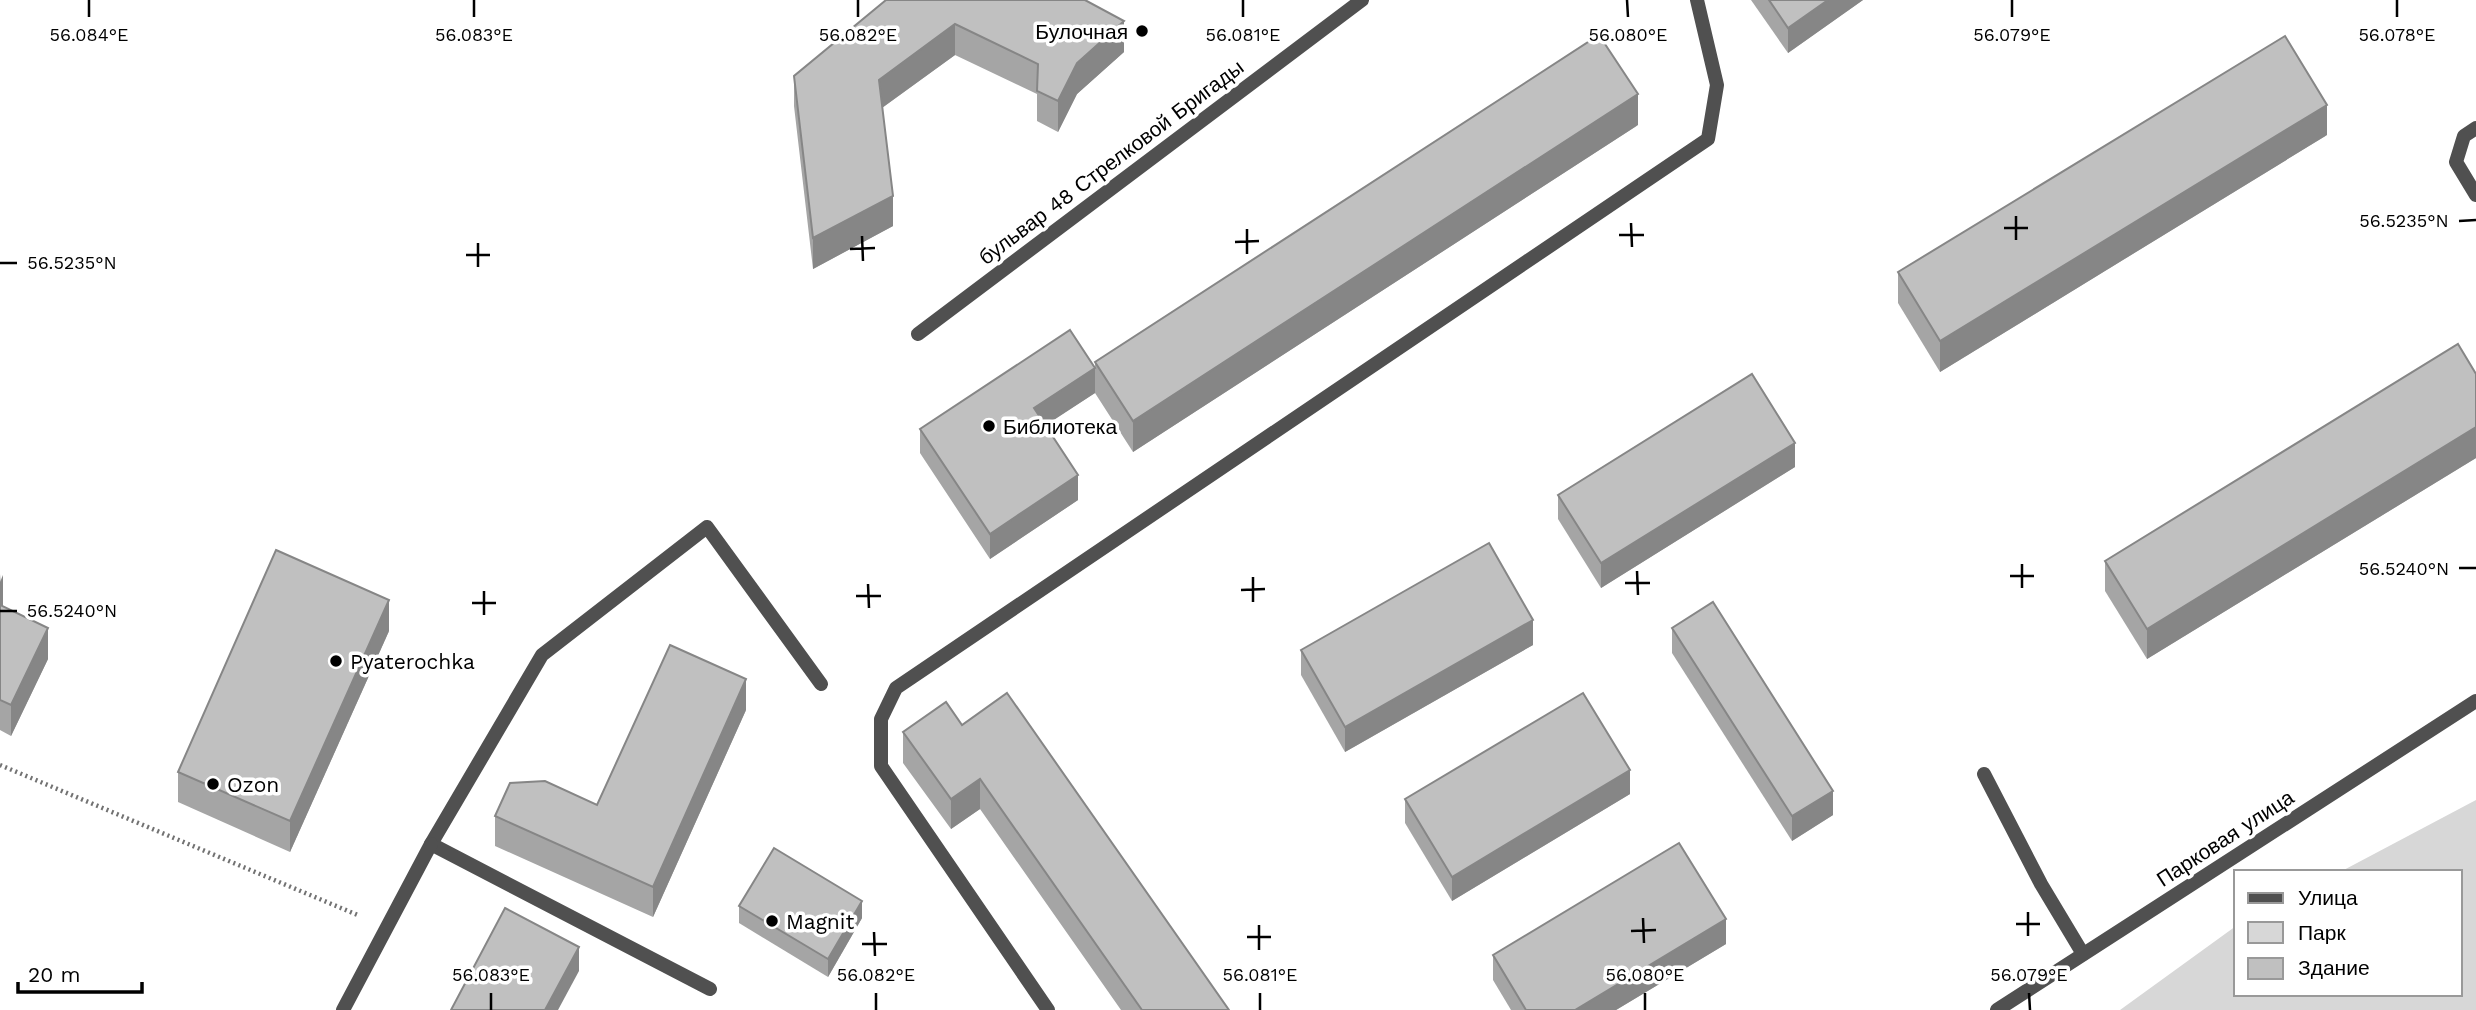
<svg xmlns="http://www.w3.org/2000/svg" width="2476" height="1010" viewBox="0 0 2476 1010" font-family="'Work Sans',sans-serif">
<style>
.green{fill:#d7d7d7}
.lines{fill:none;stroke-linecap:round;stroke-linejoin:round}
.path{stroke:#727272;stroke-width:4.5;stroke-dasharray:2 3.5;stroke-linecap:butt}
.lane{stroke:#505050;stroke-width:14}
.street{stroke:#505050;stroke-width:14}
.wall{fill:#a5a5a5}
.shaded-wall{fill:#868686}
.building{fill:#c0c0c0;stroke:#868686;stroke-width:2}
.ticks{fill:none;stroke:#000;stroke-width:2.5}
.poi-dot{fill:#000;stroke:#fff;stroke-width:2.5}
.labels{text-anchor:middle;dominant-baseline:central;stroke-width:7;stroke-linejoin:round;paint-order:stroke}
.poi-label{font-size:21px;fill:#000;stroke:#fff;text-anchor:start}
.street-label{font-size:21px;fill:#000;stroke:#fff}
.ticks-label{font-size:18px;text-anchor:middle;fill:#000;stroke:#fff;stroke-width:7;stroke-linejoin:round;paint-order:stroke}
</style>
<rect width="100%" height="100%" fill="#fff"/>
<path class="green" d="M2476,800V1010H2120L2236,926V994H2460V872H2340Z"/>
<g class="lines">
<path class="path" d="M0,765L360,916"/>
<g class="lane">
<path d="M2476,128L2464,136L2456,162L2476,195"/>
<path d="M1984,774L2041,884L2083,954"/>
<path d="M710,989L431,844L542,655L707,527L821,684"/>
<path d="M1048,1010L881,766V719L896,688L1708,139L1717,85L1697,0"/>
</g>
<g class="street">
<path d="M918,334L1362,0"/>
<path d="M343,1010L431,844"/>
<path d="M1997,1010L2476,701"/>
</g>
</g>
<g class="wall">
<path d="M886,0L1124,52L1077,94L1058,132L1037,121V94L955,55L882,108L893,226L813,269L794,106V76Z"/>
<path d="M1751,0H1863L1788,53Z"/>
<path d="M1638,125L1133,452L1095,393L1045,425L1078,500L990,559L920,453V429L1095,368V362Z"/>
<path d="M2327,135L1940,372L1898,303V272Z"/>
<path d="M2476,374V458L2147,659L2105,591V561Z"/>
<path d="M1795,467L1601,588L1558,519V495Z"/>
<path d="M0,574L3,606L48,659L11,736L0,730Z"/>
<path d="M1672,628L1833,815L1792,841L1672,653Z"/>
<path d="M389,631L290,852L178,802V772Z"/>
<path d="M1533,645L1345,752L1301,675V650Z"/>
<path d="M746,710L653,917L495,846V816L597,805Z"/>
<path d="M962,725L1229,1010H1121L980,809L951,829L903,763V732Z"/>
<path d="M1630,794L1452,901L1405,823V799Z"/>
<path d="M739,906L862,918L828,977L739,923Z"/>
<path d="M1726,944L1616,1010H1511L1493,980V955Z"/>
</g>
<g class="shaded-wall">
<path d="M1828,0H1863L1788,53V28Z"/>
<path d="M1124,21V52L1077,94L1058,132V101L1077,63Z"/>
<path d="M955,24V55L879,110V80Z"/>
<path d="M1638,94V125L1133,452V421Z"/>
<path d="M2327,105V135L1940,372V341Z"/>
<path d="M893,196V226L813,269V238Z"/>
<path d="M1095,368V393L1034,433V408Z"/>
<path d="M2476,427V458L2147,659V629Z"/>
<path d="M1795,443V467L1601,588V563Z"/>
<path d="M1078,475V500L990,559V534Z"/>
<path d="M3,575V606L0,613V582Z"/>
<path d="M389,600V631L290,852V821Z"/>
<path d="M1533,620V645L1345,752V727Z"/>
<path d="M48,628V659L11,736V705Z"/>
<path d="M746,679V710L653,917V887Z"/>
<path d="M1630,770V794L1452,901V877Z"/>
<path d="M980,779V809L951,829V799Z"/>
<path d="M1833,791V815L1792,841V816Z"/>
<path d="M862,901V918L828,977V959Z"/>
<path d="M1726,919V944L1616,1010H1575Z"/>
<path d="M579,947V971L558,1010H545Z"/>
</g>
<g class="building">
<path d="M886,0H1085L1124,21L1077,63L1058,101L1037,91L1038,64L955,24L879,80L893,196L813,238L794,76Z"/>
<path d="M1769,0H1828L1788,28Z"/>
<path d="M1599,35L1638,94L1133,421L1095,362Z"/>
<path d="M2285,36L2327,105L1940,341L1898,272Z"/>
<path d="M1070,330L1095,368L1034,408L1078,475L990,534L920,429Z"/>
<path d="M2458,344L2476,374V427L2147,629L2105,561Z"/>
<path d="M1752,374L1795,443L1601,563L1558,495Z"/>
<path d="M1489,543L1533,620L1345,727L1301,650Z"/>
<path d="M276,550L389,600L290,821L178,772Z"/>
<path d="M1713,602L1833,791L1792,816L1672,628Z"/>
<path d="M0,605L48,628L11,705L0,700Z"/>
<path d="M670,645L746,679L653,887L495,816L510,783L545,781L597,805Z"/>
<path d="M1007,693L1229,1010H1142L980,779L951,799L903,732L946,702L962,725Z"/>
<path d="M1583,693L1630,770L1452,877L1405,799Z"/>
<path d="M1679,843L1726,919L1575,1010H1526L1493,955Z"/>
<path d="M774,848L862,901L828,959L739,906Z"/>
<path d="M505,908L579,947L545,1010H451Z"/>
</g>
<path class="ticks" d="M89,0V17M474,0V17M858,0V17M1243,0V17M1627,0L1628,17M2012,0V17M2397,0V17M2016,216V240M2459,221L2476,220M1631,223L1632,247M2004,228H2028M1247,229V254M1619,235H1644M862,236L863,261M1235,242L1259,241M478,243V267M850,249L875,248M466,255H490M0,263H17M2022,564V588M2459,568H2476M1637,571L1638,595M2010,576H2034M1253,577V602M1625,583H1650M868,584L869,608M1241,590L1265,589M484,591V615M856,596H881M472,603H496M0,611H17M2028,912V936M1643,918L1644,943M2016,924H2040M1259,925V950M1631,931L1656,930M874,932L875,956M1247,937H1271M862,944H887M491,993V1010M876,993V1010M1260,993V1010M1645,993V1010M2029,993L2030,1010"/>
<g class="poi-dot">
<circle cx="1142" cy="31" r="7"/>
<circle cx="989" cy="426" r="7"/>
<circle cx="336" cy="661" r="7"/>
<circle cx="213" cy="784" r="7"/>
<circle cx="772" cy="921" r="7"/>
</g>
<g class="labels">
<g class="poi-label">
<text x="1128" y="31" text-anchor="end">Булочная</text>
<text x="1003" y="426">Библиотека</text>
<text x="350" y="661">Pyaterochka</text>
<text x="227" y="784">Ozon</text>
<text x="786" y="921">Magnit</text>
</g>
<g class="street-label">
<text transform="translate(1111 162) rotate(-37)">бульвар 48 Стрелковой Бригады</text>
<text transform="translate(2225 838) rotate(-33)">Парковая улица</text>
</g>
</g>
<g class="ticks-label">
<text x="89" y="41">56.084°E</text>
<text x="474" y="41">56.083°E</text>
<text x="858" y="41">56.082°E</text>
<text x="1243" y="41">56.081°E</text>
<text x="1628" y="41">56.080°E</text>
<text x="2012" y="41">56.079°E</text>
<text x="2397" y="41">56.078°E</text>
<text x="2404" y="227">56.5235°N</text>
<text x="72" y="269">56.5235°N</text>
<text x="2404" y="575">56.5240°N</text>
<text x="72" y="617">56.5240°N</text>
<text x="491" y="981">56.083°E</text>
<text x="876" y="981">56.082°E</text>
<text x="1260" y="981">56.081°E</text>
<text x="1645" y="981">56.080°E</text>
<text x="2029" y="981">56.079°E</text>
</g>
<rect x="2234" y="870" width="228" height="126" fill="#ffffff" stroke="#999999" stroke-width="2"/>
<rect x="2248" y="893" width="35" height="10" fill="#505050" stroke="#999999" stroke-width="2"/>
<text x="2298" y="905" font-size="21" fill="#000000">Улица</text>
<rect x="2248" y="922" width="35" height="21" fill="#d7d7d7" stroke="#999999" stroke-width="2"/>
<text x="2298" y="940" font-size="21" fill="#000000">Парк</text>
<rect x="2248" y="958" width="35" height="21" fill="#c0c0c0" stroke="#999999" stroke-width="2"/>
<text x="2298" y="975" font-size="21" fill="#000000">Здание</text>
<path d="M18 982v10h124v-10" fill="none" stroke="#000000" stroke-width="3.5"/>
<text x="28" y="982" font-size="21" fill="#000000" stroke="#ffffff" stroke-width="5" paint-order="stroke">20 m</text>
</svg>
